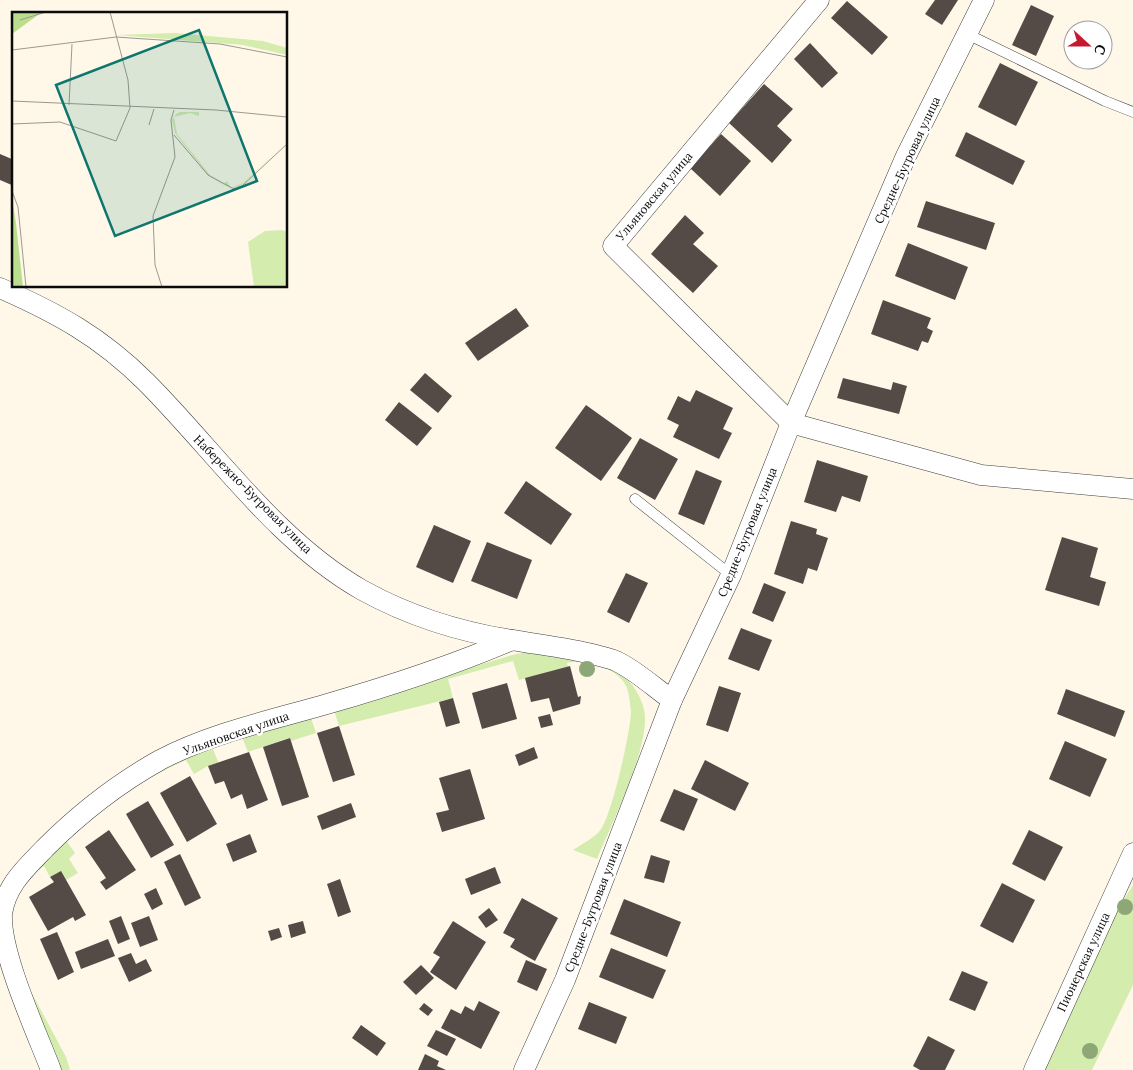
<svg xmlns="http://www.w3.org/2000/svg" width="1133" height="1070" viewBox="0 0 1133 1070" font-family="Lora,serif">
<style>
.green{fill:#d5ecaf}
.building{fill:#544a46}
.lines{fill:none;stroke-linecap:round;stroke-linejoin:round}
.service-casing{stroke:#3e3e3e;stroke-width:11}
.minor-casing{stroke:#3e3e3e;stroke-width:21}
.service{stroke:#fff;stroke-width:10}
.minor{stroke:#fff;stroke-width:20}
.tree{fill:#8da876}
.labels{text-anchor:middle;dominant-baseline:central;stroke-width:5;stroke-linejoin:round;paint-order:stroke}
.street-label{font-size:12px;fill:#0b0b0b;stroke:#fff}
.inset-road{fill:none;stroke:#9d9990;stroke-width:1}
.view{fill:#0f766e;fill-opacity:0.15;stroke:#0f766e;stroke-width:2.5}
.inset-edge{fill:none;stroke:#0b0b0b;stroke-width:2.5}
</style>
<rect width="100%" height="100%" fill="#fff8e9"/>
<g class="green">
<path d="M536,651C560,653 589,655 610,666C628,674 645,699 645,718C646,754 612,823 597,859L573,850C582,844 596,837 601,829C612,814 631,730 631,711C630,704 629,694 627,688C619,668 586,658 567,663L568,667L519,680L513,661L448,679L453,698L339,726L334,710L311,718L316,733L291,741L289,738L248,752L242,737L213,749L219,764L208,766L194,774L186,760C138,782 104,804 65,839L75,853L69,859L78,873L66,880L60,872L50,877L44,866L21,882L9,909L20,971L66,1057L70,1070H55L17,971L9,937L7,908L17,883L82,818L116,792L156,767L216,742L516,654Z"/>
<path d="M1133,885V985L1092,1070H1037L1116,912Z"/>
</g>
<g class="building">
<path d="M935,0H958L942,25L925,14Z"/>
<path d="M847,1L888,37L872,55L831,18Z"/>
<path d="M1031,5L1054,16L1036,56L1012,45Z"/>
<path d="M810,43L838,73L822,88L794,59Z"/>
<path d="M1000,63L1038,82L1016,126L978,107Z"/>
<path d="M764,84L793,109L777,126L792,140L772,163L729,123Z"/>
<path d="M966,132L1025,161L1013,185L955,156Z"/>
<path d="M721,134L751,161L720,196L690,168Z"/>
<path d="M0,154L14,160V186L0,180Z"/>
<path d="M926,201L995,223L986,250L917,227Z"/>
<path d="M685,215L704,233L693,244L718,266L693,293L651,254Z"/>
<path d="M908,243L968,267L955,300L895,276Z"/>
<path d="M883,300L931,318L927,328L933,331L928,343L922,341L918,351L871,334Z"/>
<path d="M516,308L529,326L478,361L465,343Z"/>
<path d="M425,373L452,396L438,413L410,390Z"/>
<path d="M843,378L891,390L893,382L907,386L899,414L837,398Z"/>
<path d="M696,390L733,408L723,429L732,433L719,459L673,437L679,425L667,419L678,396L690,402Z"/>
<path d="M399,402L432,428L417,446L385,420Z"/>
<path d="M586,405L632,438L601,481L555,448Z"/>
<path d="M640,438L678,459L655,500L617,478Z"/>
<path d="M817,460L868,476L860,502L842,496L836,512L804,502Z"/>
<path d="M696,470L722,481L704,525L678,514Z"/>
<path d="M526,481L572,514L551,545L504,513Z"/>
<path d="M791,521L817,529L816,534L828,538L817,571L808,568L803,584L774,574Z"/>
<path d="M434,525L471,541L453,583L416,567Z"/>
<path d="M1062,537L1098,548L1090,577L1106,582L1099,606L1045,590Z"/>
<path d="M487,542L532,560L517,599L471,581Z"/>
<path d="M626,573L648,583L629,623L607,612Z"/>
<path d="M764,583L786,592L773,622L752,613Z"/>
<path d="M741,628L772,640L759,671L728,659Z"/>
<path d="M570,666L578,697L581,696L580,704L553,712L549,698L531,702L525,678Z"/>
<path d="M507,683L517,719L482,729L472,693Z"/>
<path d="M719,686L741,693L728,732L706,725Z"/>
<path d="M1066,689L1125,711L1115,737L1057,714Z"/>
<path d="M453,698L460,723L446,727L439,702Z"/>
<path d="M550,714L553,725L541,728L538,717Z"/>
<path d="M339,726L355,775L333,782L317,733Z"/>
<path d="M290,738L309,797L282,806L263,747Z"/>
<path d="M1065,741L1107,759L1090,797L1049,779Z"/>
<path d="M534,747L538,758L519,766L515,755Z"/>
<path d="M249,752L268,800L247,809L242,794L231,799L224,781L215,784L208,766Z"/>
<path d="M705,760L749,783L735,811L691,789Z"/>
<path d="M470,769L485,819L442,832L436,813L449,810L439,778Z"/>
<path d="M190,776L217,824L187,842L160,793Z"/>
<path d="M674,789L698,799L684,831L660,821Z"/>
<path d="M148,801L174,845L151,858L126,814Z"/>
<path d="M351,803L356,817L322,830L317,816Z"/>
<path d="M109,830L136,870L106,890L100,882L106,878L85,847Z"/>
<path d="M1029,830L1063,847L1045,881L1012,864Z"/>
<path d="M250,834L257,852L233,862L226,844Z"/>
<path d="M180,854L201,898L185,906L164,862Z"/>
<path d="M651,855L670,861L664,883L644,878Z"/>
<path d="M495,867L501,883L471,895L465,879Z"/>
<path d="M61,871L86,915L75,921L73,917L48,931L29,897L54,882L50,877Z"/>
<path d="M340,879L351,912L338,917L327,884Z"/>
<path d="M1002,883L1035,900L1013,943L980,926Z"/>
<path d="M156,888L163,904L152,910L144,894Z"/>
<path d="M522,898L558,918L535,961L510,947L515,939L503,933Z"/>
<path d="M624,899L681,922L667,957L610,934Z"/>
<path d="M489,908L498,920L486,928L478,917Z"/>
<path d="M121,916L130,939L118,944L109,921Z"/>
<path d="M149,916L158,940L140,947L131,923Z"/>
<path d="M303,921L306,933L291,938L288,925Z"/>
<path d="M453,921L486,942L456,990L430,972L440,957L433,953Z"/>
<path d="M279,928L282,937L271,941L268,931Z"/>
<path d="M57,932L74,972L58,980L40,939Z"/>
<path d="M108,939L115,956L81,969L75,952Z"/>
<path d="M611,948L666,970L653,999L599,977Z"/>
<path d="M131,953L136,964L146,959L152,971L129,982L118,958Z"/>
<path d="M526,960L547,969L537,991L517,982Z"/>
<path d="M421,965L434,978L416,995L403,982Z"/>
<path d="M962,971L988,982L975,1011L949,1000Z"/>
<path d="M479,1001L500,1012L481,1049L441,1028L451,1009L461,1014L465,1006L474,1011Z"/>
<path d="M589,1002L627,1017L616,1044L578,1029Z"/>
<path d="M424,1003L433,1010L428,1016L419,1009Z"/>
<path d="M361,1025L386,1043L377,1056L352,1038Z"/>
<path d="M436,1030L456,1039L447,1056L427,1046Z"/>
<path d="M928,1036L955,1050L945,1070H920L913,1066Z"/>
<path d="M425,1054L439,1061L437,1066L446,1070H418Z"/>
</g>
<g class="lines">
<defs>
<g id="service">
<path d="M967,34L1105,101L1133,112"/>
<path d="M635,499L731,575"/>
</g>
<g id="minor">
<path d="M819,0L613,246L791,423L981,475L1133,489"/>
<path d="M0,288C57,313 101,337 146,382C215,451 276,541 362,590C409,616 460,632 512,640C541,645 568,648 596,655C602,657 610,658 616,661C634,669 655,688 672,700"/>
<path d="M51,1070C36,1031 0,953 2,914C6,885 26,868 45,848C80,813 117,784 160,760C211,733 272,720 327,704C390,686 451,666 512,640"/>
<path d="M524,1070L565,980L672,700L731,575L791,423L906,156L984,0"/>
<path d="M1034,1070L1133,853"/>
</g>
</defs>
<use href="#service" class="service-casing"/>
<use href="#minor" class="minor-casing"/>
<use href="#service" class="service"/>
<use href="#minor" class="minor"/>
</g>
<g class="tree">
<circle cx="587" cy="669" r="8"/>
<circle cx="1125" cy="907" r="8"/>
<circle cx="1090" cy="1051" r="8"/>
</g>
<g class="labels">
<g class="street-label">
<text transform="translate(907 160) rotate(-65)">Средне-Бугровая улица</text>
<text transform="translate(654 196) rotate(-50)">Ульяновская улица</text>
<text transform="translate(253 494) rotate(45)">Набережно-Бугровая улица</text>
<text transform="translate(747 532) rotate(-68)">Средне-Бугровая улица</text>
<text transform="translate(236 733) rotate(-19)">Ульяновская улица</text>
<text transform="translate(593 907) rotate(-69)">Средне-Бугровая улица</text>
<text transform="translate(1083 962) rotate(-65)">Пионерская улица</text>
</g>
</g>
<g transform="translate(12 12)">
<rect width="275" height="275" fill="#fff8e9"/>
<path d="M163,21L251,29L275,36V43L231,33L104,23ZM168,100H187V104L178,101L162,105L165,122L198,163L211,172L215,169L219,176L231,171L275,130L231,172L221,177L208,171L197,164L163,121L160,108L164,102ZM270,218L275,220V275H242L236,230L253,219Z" fill="#d5ecaf"/>
<path d="M0,0H30L0,22ZM0,187L4,211L11,275H0Z" fill="#bade8d"/>
<path class="inset-road" d="M8,8L34,0M0,38L104,25L208,32L275,45M0,89L204,98L275,105M57,93L60,32M0,112L48,110L104,129L118,96L116,68L98,0M137,113L142,97M162,123L196,163L222,177L230,174L275,132M0,179L6,195L14,275M150,275L143,253L141,204L163,145L159,108L162,98"/>
<path class="view" d="M187,18L245,169L103,224L44,73Z"/>
<rect width="275" height="275" class="inset-edge"/>
</g>
<g transform="translate(1088 45) rotate(111)"><circle r="24" fill="#ffffff" stroke="#9d9d9d"/>
<path d="M0-4L9 19L0 12L-9 19Z" fill="#c51932"/>
<text y="-8" font-size="14" font-weight="bold" text-anchor="middle" fill="#0b0b0b">С</text>
</g>
</svg>
